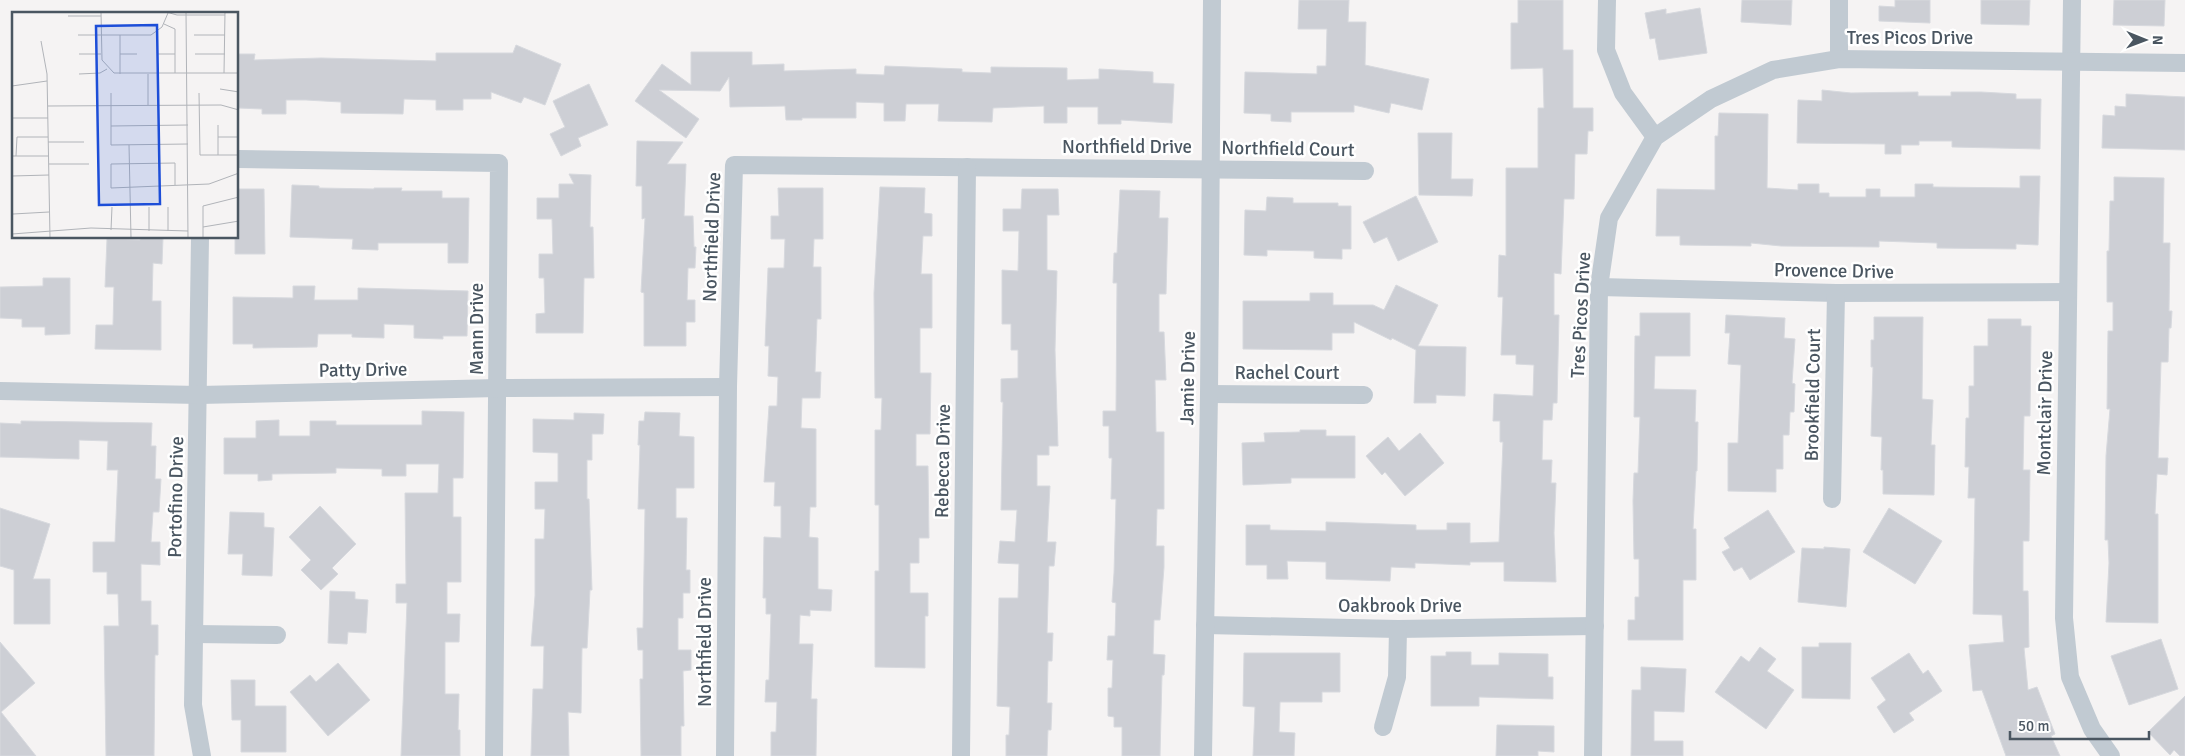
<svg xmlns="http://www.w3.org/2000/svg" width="2185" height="756" viewBox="0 0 2185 756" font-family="Signika,sans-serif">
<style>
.building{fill:#cdcfd5;stroke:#d7d9de}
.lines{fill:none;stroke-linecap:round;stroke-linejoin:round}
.street{stroke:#c1cad2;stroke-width:18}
.labels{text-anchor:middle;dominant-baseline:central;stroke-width:5;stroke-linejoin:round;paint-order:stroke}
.street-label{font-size:19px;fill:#4a5661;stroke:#fff}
.inset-road{fill:none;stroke:#b1b4b9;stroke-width:1}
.view{fill:#1d4ed8;fill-opacity:0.15;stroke:#1d4ed8;stroke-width:2.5}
.inset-edge{fill:none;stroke:#4a5661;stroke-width:2.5}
</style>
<rect width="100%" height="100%" fill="#f5f3f3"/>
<g class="building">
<path d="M1299,0H1349L1348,22H1366L1365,65L1429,79L1422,110L1391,103L1389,113L1354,105V112H1291V122L1271,121V114L1244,113L1245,72L1317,74V66H1326L1327,29H1298Z"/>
<path d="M1518,0H1563V50H1573V108H1593V131H1588L1587,154H1575L1574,199H1564L1561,274L1554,273V315H1559L1557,403H1553L1552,420H1543L1542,460H1552L1551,483H1556L1554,533L1556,582L1504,581V562H1470V565L1415,563V568L1391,567L1390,581L1326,579V562L1287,561L1288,579H1267V565H1246V525H1270V530L1326,531V522L1416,525V530H1447V523H1470V543L1499,542L1503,442H1500V421H1493L1494,394L1533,396L1534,365L1516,364V355H1501L1503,297H1498L1499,255L1506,256V168H1538V108H1544L1543,68L1511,69V23H1518Z"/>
<path d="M1742,0H1792L1791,25L1741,22Z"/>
<path d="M1895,0H1930V23L1879,21V6L1895,7Z"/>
<path d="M1981,0H2030L2029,25L1981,24Z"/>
<path d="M2114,0H2165L2164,26L2113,25Z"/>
<path d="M1700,8L1707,53L1659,60L1655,38L1650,39L1645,13L1666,9V14Z"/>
<path d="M516,45L561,64L545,105L524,97L521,103L491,92V99H463V110H436V100L404,99L403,114L341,113V102L306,100H286V114H262V109L238,108V54H255L254,60L321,58L436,61V53H513Z"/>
<path d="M691,52H752V65L784,64V71L856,69V74L884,75L885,66L962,69V72L991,73V67L1067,68V80L1099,79V69L1153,72V83L1174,84L1172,123L1121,120V124H1098V107H1067V123H1044V106L993,108L992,122L938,121L939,104H906L905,121H884V103L856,102V118H802V120H786L785,106L730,107L729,77L720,91L659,90L699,119L686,138L635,101L662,64L691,85Z"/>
<path d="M589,84L608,125L578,138L581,146L561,156L550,134L565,127L553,101Z"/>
<path d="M1822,90L1851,93L1918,92V96H1951V92H1981L2016,94V99H2041L2040,149L1952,147V141H1919V145H1901V154H1885V144L1797,143L1798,100L1822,101Z"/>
<path d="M2126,94L2185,97V150L2102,148L2103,115L2115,116V106L2126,107Z"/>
<path d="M1719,113L1768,114L1767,188L1798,190V184H1819V193H1829V197H1866V189H1880V197H1915V184H1933V187L2020,188V176H2040L2038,245L2016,244V249L1937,248V243L1879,241V247L1781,246L1751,243V246L1680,245V236H1656L1657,189L1715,190V136H1718Z"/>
<path d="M1418,133H1452L1451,179H1473L1472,196L1419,195Z"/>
<path d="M637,141L683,142L667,164H686L684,216H693L694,247H696L695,268H688L687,300H695V322H686V346H644V293L641,292L645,218L642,219V186H636Z"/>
<path d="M569,174L591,175L590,227H593L594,278H584L583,333H536V314L545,313L544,278H539V254H553L552,219H537V198H559V184H574Z"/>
<path d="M2114,177L2164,178L2163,243H2170L2169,311H2172L2171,328H2169L2168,362H2161L2158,458H2168L2167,475L2157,474L2155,514H2158V623L2106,622L2109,563L2108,540H2105L2106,456L2110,409H2107L2108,331H2113V302H2107V251H2109L2110,201H2114Z"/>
<path d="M292,185L319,186V188L374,189V188H402L401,191H442V198H469L468,263H448V243H378V250L352,249L353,239L290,237Z"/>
<path d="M880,187L925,188L924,213L932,214V236H923L921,274H932V328H920V373H931L930,434H916V466H928L929,538H919V563H910V593H928V616H925V668L875,667V571H879V505H875V430H881L882,398H875L874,293Z"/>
<path d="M778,188H823V239H814L813,267H821V319H817L815,372H821L820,398H802L801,428L816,429V507H810L809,537L818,538V589L832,590L831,611L810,610V616L800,615L799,644H813L811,699H817L816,756H771V732H776L777,702H765L766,680H769L771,614H766V598H763L764,537L781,538V506H774L775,482H764L769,406H777L778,377L768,376L769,346H765L768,268H784L785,239H771V216H779Z"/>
<path d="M238,189H264L265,254H235V238H238Z"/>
<path d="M1022,189H1058L1059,215H1047V270L1057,271L1055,350L1058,446H1049V455H1037V486H1050L1047,542H1056L1054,566H1049L1047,633H1053L1052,661H1048L1047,703H1052L1051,730H1048L1047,756H1006V735H1009L1010,707L997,706L999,598H1018L1019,564L998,563L1000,541L1015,542L1017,510H1001L1003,402H1001V379L1018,378V350H1011V324H1002V270L1018,271L1019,231H1003V209H1021Z"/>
<path d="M1120,190L1160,191L1159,218H1168L1166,294H1159V332H1164L1166,380H1155L1156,432H1164V509H1157L1156,546H1164V567L1160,620H1154L1153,654L1165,655L1164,675H1162L1160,756H1122V727H1114V717L1108,716V688H1112L1113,660H1107L1108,636H1115L1116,603L1112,602L1114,573L1116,499H1111L1112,458H1109V426H1103V411H1116L1117,283H1113L1114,253H1117Z"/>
<path d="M1416,196L1438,242L1398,261L1387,237L1374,243L1363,222Z"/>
<path d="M1267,197L1293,198V203H1338V206H1351V249H1342V259L1314,258V251L1267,250V256L1244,255L1245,210L1266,211Z"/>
<path d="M140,238H163L162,264L153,263L152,301H161V350L95,349L96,325H113L114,287H105L107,239L140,240Z"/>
<path d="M43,278H70V334L45,335V327H22V319L0,318V287L43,286Z"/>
<path d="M1396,285L1438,305L1418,346L1466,347L1465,396L1436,395V403H1414L1416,350L1392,338L1391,340L1354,322V333H1332V350L1243,349V301H1310V293H1333V305H1373L1384,310Z"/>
<path d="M293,286H315L314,300H358V288L468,291L467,336H443V339L414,338V325L384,324V338L352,337V334H318L317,347L253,348V344H233V297L293,298Z"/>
<path d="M1640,313H1690V356H1655L1654,389L1696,390L1695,422H1698L1697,471H1696L1693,529H1696V580H1683V640H1628V620H1635V597H1639V559H1634L1633,501L1634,473H1638L1640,417H1634L1635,336H1640Z"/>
<path d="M1726,315L1785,318L1784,338L1795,339L1792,383L1795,384L1794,412H1790L1789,435H1783V469H1776V492L1728,491V443H1738L1741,365L1728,364L1730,333H1725Z"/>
<path d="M1874,317H1923L1922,399L1933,400L1931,445H1935L1934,495L1883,494V470H1881L1882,437L1871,436L1873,367H1871V340H1874Z"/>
<path d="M1988,319H2021V326H2031L2030,416H2024L2023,470H2030L2029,541H2023V591H2028L2029,647L2024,648L2028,690L2037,687L2055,734L2051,736L2060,756H2006L1982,690L1973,691L1969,645L2004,642L2002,615L1973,614L1975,498H1968L1969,467H1965L1966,418H1969V386H1974V346H1988Z"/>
<path d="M422,411L464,412L463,478H453V517H461V582H447V614H460L459,642H445V694H459L458,730H460V756H401L407,603H396V584H406L405,493H438L439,464H406V476H382V469L336,468V473L272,474V480L258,481V474H224V438H256V421L279,420V436H310V421H336V425H422Z"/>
<path d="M645,412L680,413L679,436L694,437V488H676V518H687L686,570H690V593H683V618H678V650H691V670L683,671L684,726H681V756H641L640,679H643V650H638L637,628H643L645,509H638L640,445H638L639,421H644Z"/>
<path d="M574,413L604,414L603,434H592V460H587V499H589L592,590H590L587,648H582L581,713L568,712L569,756H531L533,689H543L544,646H531L535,596V539H544L545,509H535V482H558V453L533,452V419L574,420Z"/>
<path d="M21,421L152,423L151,446H156L155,479H161L159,512H153L151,542H160V565L141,564V601H151V625H158V655H155L154,756H106L104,626H119L118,594H107V572H93V542H115L118,470H107L108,441L79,440V459L0,457V423L21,424Z"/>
<path d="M1300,430H1326V436H1355V478H1291V483L1243,485L1242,443L1265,442L1264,433L1300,432Z"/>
<path d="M1420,433L1444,463L1405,496L1385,472L1382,475L1366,456L1388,437L1399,451Z"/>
<path d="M320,506L356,544L332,568L338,574L321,590L301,570L311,560L289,537Z"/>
<path d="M0,508L50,524L33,579H50V624H14V570L0,566Z"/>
<path d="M1889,508L1942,541L1915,584L1863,552Z"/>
<path d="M1768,510L1795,552L1750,580L1742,567L1734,571L1722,552L1730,548L1724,538Z"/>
<path d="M230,512L264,513V527L274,528L272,576L242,575L243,554H228Z"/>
<path d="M1824,547L1850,549L1846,607L1798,602L1802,548L1824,549Z"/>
<path d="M330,591L355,592V599L368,600L366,633L348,632L347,644L328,643Z"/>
<path d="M2161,639L2178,689L2129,705L2111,656Z"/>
<path d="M0,642L35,683L1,712L36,756H0Z"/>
<path d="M1819,643H1851L1850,699L1802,698V647H1819Z"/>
<path d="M1760,647L1776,659L1767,671L1794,690L1766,729L1715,692L1741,656L1749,662Z"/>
<path d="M1446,652H1471V665H1499V653L1548,654V677H1553V699L1479,697V706H1431V656H1446Z"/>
<path d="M1244,653H1340V692H1322V702H1280L1279,732L1295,733L1294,756H1253L1255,707L1243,706Z"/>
<path d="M1909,653L1923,674L1928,670L1942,691L1909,713L1914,720L1894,733L1877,707L1886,700L1871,678Z"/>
<path d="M338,663L370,700L328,736L290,692L310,675L316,682Z"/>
<path d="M1641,667L1686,669L1684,712L1654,711V741H1683V756H1631L1632,690H1641Z"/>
<path d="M231,680H255V706H286V752H241V720H232Z"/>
<path d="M2185,696V756H2180L2174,750L2170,755L2148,732Z"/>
<path d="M1497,725L1554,726V752L1538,751V756H1496Z"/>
</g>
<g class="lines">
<g class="street">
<path d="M1607,0L1606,50L1623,93L1655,137"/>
<path d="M2072,0L2064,618L2070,677L2092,729L2111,756"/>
<path d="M1839,59V0"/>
<path d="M238,159L499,163L494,756"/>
<path d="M200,238L193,705L202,756"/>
<path d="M1599,287L1836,293L2068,292"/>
<path d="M0,391L199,395L498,388L728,387"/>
<path d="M1209,394L1364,395"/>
<path d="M1832,499L1836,293"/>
<path d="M1205,625L1398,629L1595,626"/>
<path d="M194,634L277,635"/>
<path d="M1383,727L1397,677L1398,629"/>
<path d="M725,756L728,387L734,165L1365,171"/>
<path d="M961,756L967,167"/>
<path d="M1203,756L1209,394L1212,0"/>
<path d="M1593,756L1599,287L1609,218L1655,137L1711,99L1773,70L1839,59L2185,63"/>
</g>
</g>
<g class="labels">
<g class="street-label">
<text x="1910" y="38">Tres Picos Drive</text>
<text x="1127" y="147">Northfield Drive</text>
<text transform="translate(1288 149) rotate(1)">Northfield Court</text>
<text transform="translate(712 237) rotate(-88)">Northfield Drive</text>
<text transform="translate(1834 271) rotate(1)">Provence Drive</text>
<text transform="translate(1581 315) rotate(-87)">Tres Picos Drive</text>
<text transform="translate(477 329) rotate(-90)">Mann Drive</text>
<text transform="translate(363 370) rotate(-1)">Patty Drive</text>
<text x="1287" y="373">Rachel Court</text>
<text transform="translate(1188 378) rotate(-89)">Jamie Drive</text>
<text transform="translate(1813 395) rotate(-89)">Brookfield Court</text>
<text transform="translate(2045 413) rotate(-89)">Montclair Drive</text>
<text transform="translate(943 461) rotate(-89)">Rebecca Drive</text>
<text transform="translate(176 497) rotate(-89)">Portofino Drive</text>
<text x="1400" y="606">Oakbrook Drive</text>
<text transform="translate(705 642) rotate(-90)">Northfield Drive</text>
</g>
</g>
<g transform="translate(12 12)">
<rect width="226" height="226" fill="#f5f3f3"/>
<path class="inset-road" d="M89,0L90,48L102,61H227M109,0H132M154,0L165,3H213M174,0L176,226M56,4H89M152,12L163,17V61M66,23H139L150,15L156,1M108,23V62M182,23H213M29,29L35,62L38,226M67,42H89M108,42H125M146,42H163M183,42H213M212,61L213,0M67,62L88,61L95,57M136,62V93M0,74L35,69M208,77L227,80M99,81V133L176,132M187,81L188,143H227M36,94L209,93L227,98M0,106H36M206,113V143M99,114L176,113M206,125H227M36,130H72M117,133L119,226M0,144H37M4,144L5,125H36M37,152H77M0,164L37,163M163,173V151L99,152V176L197,172L227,161M137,195V219M156,195V219M1,202L37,200M191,215L227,209M99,218L100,195M0,222L79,216L176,219M191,226V194L227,185"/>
<path class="view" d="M145,13L148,192L87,193L84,14Z"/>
<rect width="226" height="226" class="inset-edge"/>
</g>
<g transform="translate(2145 40) rotate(91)" stroke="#ffffff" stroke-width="4" paint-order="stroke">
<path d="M0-4L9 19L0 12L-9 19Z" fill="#4a5661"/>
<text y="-8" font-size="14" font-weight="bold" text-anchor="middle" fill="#4a5661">N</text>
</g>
<path d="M2010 731v8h139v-8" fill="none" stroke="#4a5661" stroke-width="2.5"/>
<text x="2018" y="731" font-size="15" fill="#4a5661" stroke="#ffffff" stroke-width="4" paint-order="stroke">50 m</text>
</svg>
